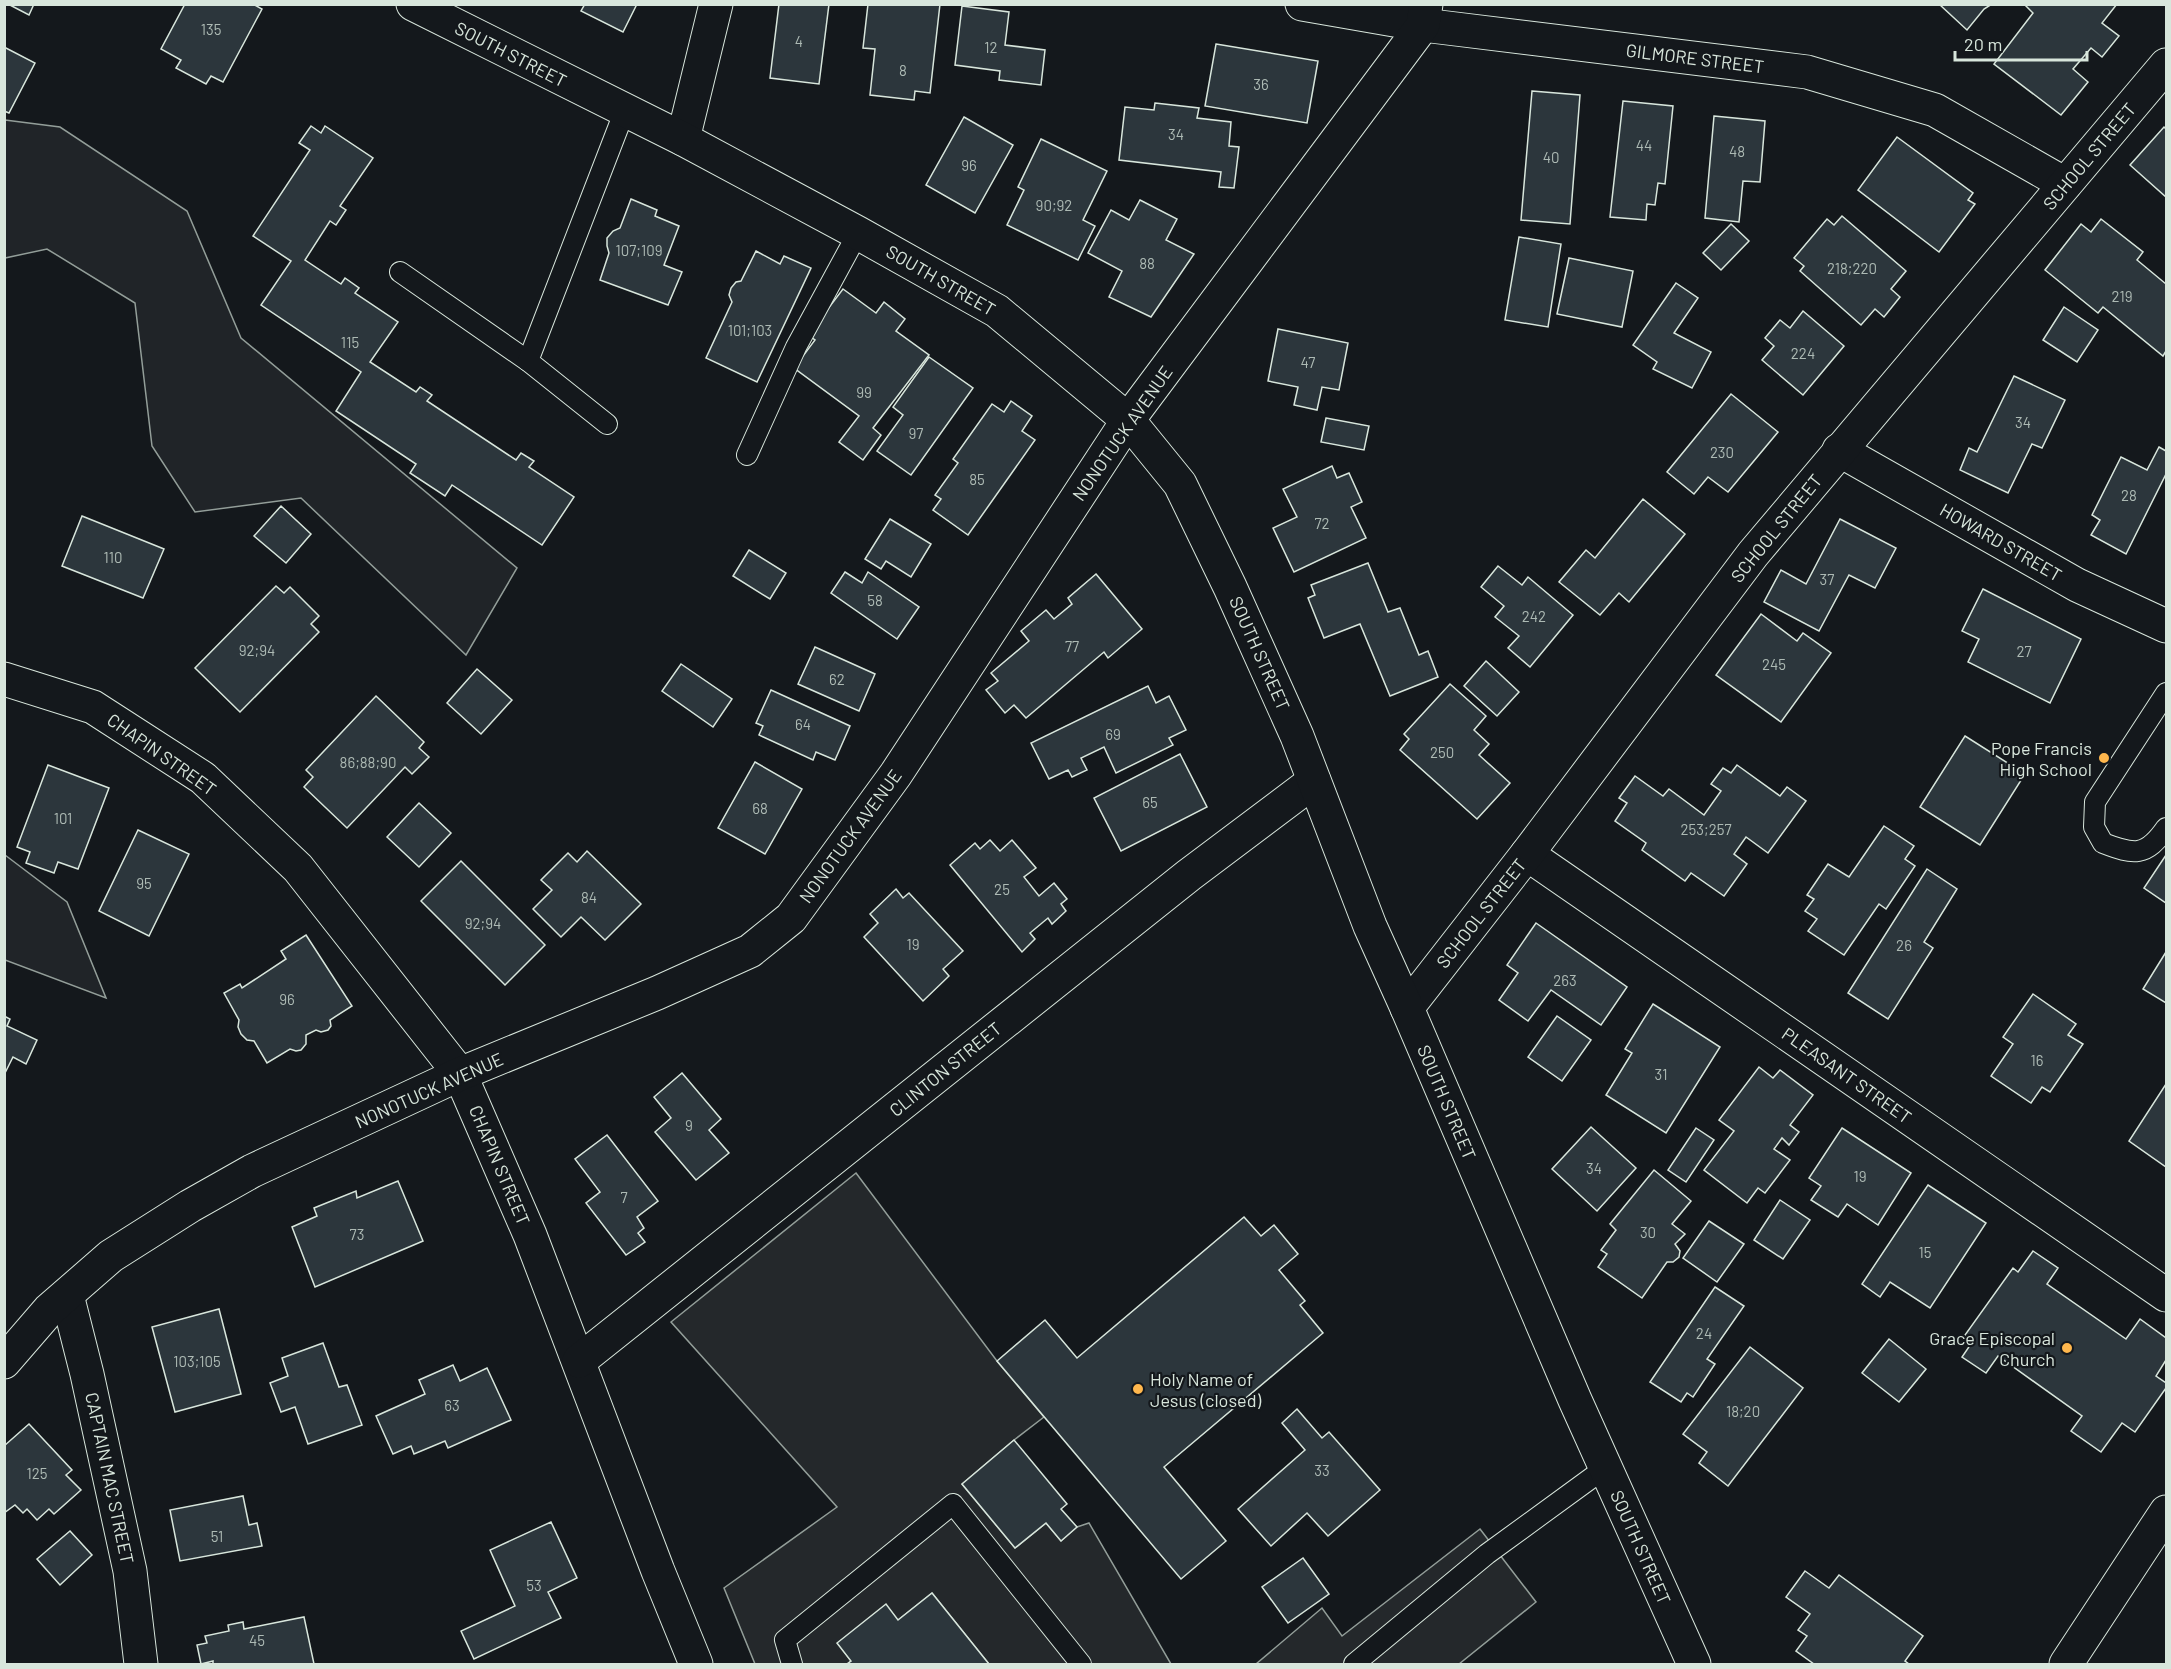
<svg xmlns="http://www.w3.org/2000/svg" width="2171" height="1669" viewBox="0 0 2171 1669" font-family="Barlow,sans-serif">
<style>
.green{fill:#202428;stroke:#939e99;stroke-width:1.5}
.parking{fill:#24282b;stroke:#939e99;stroke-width:1.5}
.building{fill:#2c363c;stroke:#d8e6dc;stroke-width:1.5}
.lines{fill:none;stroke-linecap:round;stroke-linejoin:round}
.service-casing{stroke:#d8e6dc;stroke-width:22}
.minor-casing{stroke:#d8e6dc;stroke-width:35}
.tertiary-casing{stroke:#d8e6dc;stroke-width:35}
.secondary-casing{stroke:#d8e6dc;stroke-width:35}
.service{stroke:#14181c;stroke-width:20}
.minor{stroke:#14181c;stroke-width:33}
.tertiary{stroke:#14181c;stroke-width:33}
.secondary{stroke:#14181c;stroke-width:33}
.poi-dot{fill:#ffb74d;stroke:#14181c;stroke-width:2}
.labels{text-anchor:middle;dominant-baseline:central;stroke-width:4.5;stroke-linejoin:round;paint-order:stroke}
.number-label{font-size:15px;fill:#adbab4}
.street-label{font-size:18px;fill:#d8e6dc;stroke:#14181c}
.poi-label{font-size:18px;fill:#d8e6dc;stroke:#14181c;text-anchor:end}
</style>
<rect width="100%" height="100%" fill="#14181c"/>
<g class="green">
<path d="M5,120L60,127L187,211L241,338L517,568L466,655L301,498L195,512L152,446L135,303L47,249L5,258Z"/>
<path d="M5,855L67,902L106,998L5,960Z"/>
</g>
<g class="parking">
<path d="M856,1173L997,1361L1044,1417L1014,1440L962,1484L1015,1548L1046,1523L1061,1541L1077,1527L1089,1523L1171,1664H989L932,1593L898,1620L838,1643L851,1661L847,1664H755L724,1588L837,1507L671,1322Z"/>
<path d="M1480,1529L1536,1602L1459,1664H1256L1322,1608L1342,1636Z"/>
</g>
<g class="building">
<path d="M8,4H34L29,15Z"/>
<path d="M185,4H253L262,9L223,82L211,76L206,84L176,68L181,60L161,49Z"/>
<path d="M585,4H637L623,32L581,11Z"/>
<path d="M779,4H829L819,84L770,78Z"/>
<path d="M868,4H940L930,93L915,91L914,100L870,95L875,49L863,48Z"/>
<path d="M1939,4H1992L1984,9L1967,30Z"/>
<path d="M2024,4H2117L2102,23L2119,36L2102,57L2091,48L2073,69L2088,82L2061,115L1994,64L2033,13Z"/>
<path d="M962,6L1009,12L1005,45L1045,50L1041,85L999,80L1000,71L955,65Z"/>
<path d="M1216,44L1318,61L1307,123L1205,106Z"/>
<path d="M4,47L35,63L9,113L4,111Z"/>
<path d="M1532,91L1580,95L1570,224L1521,220Z"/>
<path d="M1623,101L1673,106L1665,184L1658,183L1655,205L1647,204L1646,220L1610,217Z"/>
<path d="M1155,103L1199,108L1197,118L1231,122L1229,146L1239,147L1234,188L1219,187L1221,172L1119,160L1125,107L1154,110Z"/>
<path d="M1714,116L1765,121L1760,182L1743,181L1739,222L1705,218Z"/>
<path d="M964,117L1013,145L975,213L926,185Z"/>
<path d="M311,126L321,133L325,126L373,158L340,206L346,210L336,225L330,221L305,260L341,284L345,278L359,288L355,293L398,322L370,362L416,392L420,387L432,395L427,401L516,460L521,453L534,461L529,467L574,497L542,545L452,485L445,496L410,473L416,464L336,411L361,372L261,305L291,261L253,236L310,150L299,143Z"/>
<path d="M2164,127L2166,129V197L2130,165Z"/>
<path d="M1897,137L1973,193L1968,200L1975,204L1939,252L1858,190Z"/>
<path d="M1041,139L1107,171L1083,220L1095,226L1078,260L1007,225L1024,190L1018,187Z"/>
<path d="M631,199L657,210L655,216L679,226L664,265L682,272L668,305L600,280L609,253L607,246V238L613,231L620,228Z"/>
<path d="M1140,200L1177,219L1166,240L1194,254L1151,317L1109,297L1122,271L1088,253L1111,210L1129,220Z"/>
<path d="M1842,216L1906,271L1891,289L1900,297L1884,317L1875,309L1861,325L1800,271L1804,266L1794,258L1827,219L1834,225Z"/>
<path d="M2101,219L2143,252L2137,260L2166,284V351L2163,356L2103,307L2098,313L2045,270L2081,224L2091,232Z"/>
<path d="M1731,224L1749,241L1721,270L1703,253Z"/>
<path d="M1519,237L1561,244L1548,327L1505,320Z"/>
<path d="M756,251L780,264L784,256L811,268L757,382L706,358L732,302L729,295L731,288L736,282L741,281Z"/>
<path d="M1569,258L1633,271L1622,327L1557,314Z"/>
<path d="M1676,283L1698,298L1674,333L1711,352L1692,388L1653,369L1657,362L1633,345Z"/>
<path d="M843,289L876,313L884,302L905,319L896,331L929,355L873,428L881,435L863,460L839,442L859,416L794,368L815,340L808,335Z"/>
<path d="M2064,307L2098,330L2077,362L2043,340Z"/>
<path d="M1803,311L1844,346L1803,395L1762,360L1774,346L1765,338L1780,320L1790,328Z"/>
<path d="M1278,329L1348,343L1339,390L1322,387L1317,410L1294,405L1298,387L1268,381Z"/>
<path d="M929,357L973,388L911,475L877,451L903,415L893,407Z"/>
<path d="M2014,376L2065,400L2042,448L2032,444L2008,493L1960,470L1969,448L1977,452Z"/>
<path d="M1731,394L1778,432L1728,492L1708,477L1694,494L1667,472Z"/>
<path d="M1011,401L1032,416L1022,431L1035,440L968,535L933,510L941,499L935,495L958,463L953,459L992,404L1004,412Z"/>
<path d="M1326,418L1369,426L1364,450L1321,442Z"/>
<path d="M2159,447L2166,451V474L2126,554L2091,535L2100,520L2092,515L2121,457L2147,470Z"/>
<path d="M1332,466L1337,478L1349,473L1362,502L1351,507L1366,538L1294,572L1273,528L1297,517L1283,489Z"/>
<path d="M1643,499L1685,534L1629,602L1619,593L1600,615L1559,582L1586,550L1595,558Z"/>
<path d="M281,506L311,534L286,563L254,536Z"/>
<path d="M82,516L164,549L143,598L62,566Z"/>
<path d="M890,519L931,544L911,577L886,561L881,569L865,559Z"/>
<path d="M1840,519L1896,548L1875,588L1849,575L1819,631L1764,602L1781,570L1806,584Z"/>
<path d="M749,550L786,573L770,599L733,576Z"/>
<path d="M1368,563L1388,612L1400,608L1419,655L1428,651L1438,677L1390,696L1360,624L1324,638L1308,598L1315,595L1311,585Z"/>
<path d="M1498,566L1522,585L1528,577L1573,615L1530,667L1508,648L1519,636L1495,617L1504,606L1481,587Z"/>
<path d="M845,572L862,583L868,572L919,607L897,639L831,593Z"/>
<path d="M1096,574L1142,629L1108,658L1104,652L1026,718L1014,705L1005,713L986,690L998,681L991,673L1029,641L1021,631L1046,610L1054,619L1072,604L1068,598Z"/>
<path d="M276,586L284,593L290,587L319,616L311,624L319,632L240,712L195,668Z"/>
<path d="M1983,589L2081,639L2050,703L1968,662L1979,639L1962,631Z"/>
<path d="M1761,614L1797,641L1803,633L1831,653L1781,722L1716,675Z"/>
<path d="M815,647L875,674L859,711L798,684Z"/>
<path d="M1486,661L1519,692L1497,716L1464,686Z"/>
<path d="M681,664L732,699L713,727L662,691Z"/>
<path d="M477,669L512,700L481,734L447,703Z"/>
<path d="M1450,684L1486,716L1474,730L1489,744L1479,755L1510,783L1477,819L1400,750L1409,739L1404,734Z"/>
<path d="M1148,686L1156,703L1169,696L1186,730L1169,738L1173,745L1116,773L1104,747L1081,758L1087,770L1072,777L1068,770L1049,779L1031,743Z"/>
<path d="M771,690L850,726L835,760L816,752L813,760L759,735L763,726L756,723Z"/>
<path d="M376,696L424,742L419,748L429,757L412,774L405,767L347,828L304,787L313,777L306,770Z"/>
<path d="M1965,736L2025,774L1980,845L1920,807Z"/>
<path d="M1180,754L1207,807L1121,851L1094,798Z"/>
<path d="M755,762L802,789L765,854L718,828Z"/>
<path d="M48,765L109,788L78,869L58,862L54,873L26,863L30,852L17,847Z"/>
<path d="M1737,765L1780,796L1787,787L1806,801L1768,853L1746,837L1734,854L1747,864L1724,896L1691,873L1685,881L1642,850L1646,843L1615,821L1627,803L1619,798L1635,776L1663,796L1669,789L1704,815L1721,791L1711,784L1723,768L1731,773Z"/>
<path d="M419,803L451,833L419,867L387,837Z"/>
<path d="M1884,826L1914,846L1905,859L1915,866L1886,909L1879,904L1844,955L1808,931L1817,919L1805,911L1814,899L1807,895L1828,864L1849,877Z"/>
<path d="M138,830L189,854L149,936L99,911Z"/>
<path d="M990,840L1000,851L1012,840L1036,868L1024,877L1039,896L1054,883L1067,899L1061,904L1066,911L1052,924L1048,918L1030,933L1035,939L1022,952L950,865L975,843L980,849Z"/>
<path d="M587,851L641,904L605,940L581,917L561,937L533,909L552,890L541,880L568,853L577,862Z"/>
<path d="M2166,855V903L2144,888Z"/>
<path d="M461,861L545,945L505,985L421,901Z"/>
<path d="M1927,869L1957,889L1924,942L1933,948L1888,1019L1848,993Z"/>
<path d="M896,889L903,898L909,893L963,951L943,969L949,976L923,1001L864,937L878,923L870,914Z"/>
<path d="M1536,923L1627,987L1601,1025L1551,990L1528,1021L1499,1000L1518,973L1507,965Z"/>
<path d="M306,935L352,1006L330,1020L331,1026L328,1030L321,1032L316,1030L306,1035V1044L301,1050L296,1051L290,1049L267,1063L254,1041L247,1040L241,1034L238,1027L239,1020L224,993L240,984L242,988L286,959L281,951Z"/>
<path d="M2166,952V1003L2143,989Z"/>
<path d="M2033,994L2076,1024L2068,1035L2083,1044L2050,1092L2042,1087L2031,1103L1991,1076L2013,1044L2003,1037Z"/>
<path d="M1653,1004L1720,1047L1666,1133L1606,1095L1632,1053L1625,1049Z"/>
<path d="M4,1016L10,1019L7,1026L37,1040L26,1064L13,1057L4,1075Z"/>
<path d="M1557,1016L1591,1040L1562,1081L1528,1057Z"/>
<path d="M1759,1067L1773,1078L1780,1070L1813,1095L1790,1125L1799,1132L1789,1145L1782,1138L1774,1149L1790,1160L1765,1193L1758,1188L1747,1203L1704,1170L1734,1131L1719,1120Z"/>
<path d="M682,1073L721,1119L709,1130L729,1153L696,1180L655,1132L671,1118L654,1097Z"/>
<path d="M2166,1084V1167L2129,1141Z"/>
<path d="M1591,1127L1636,1168L1597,1211L1552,1169Z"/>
<path d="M1696,1128L1714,1140L1686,1182L1668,1170Z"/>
<path d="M1842,1128L1911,1173L1878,1225L1847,1204L1838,1217L1811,1200L1821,1186L1809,1178Z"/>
<path d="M607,1135L658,1201L637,1217L644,1228L638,1233L645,1242L626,1255L586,1203L600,1192L575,1159Z"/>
<path d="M1654,1170L1691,1201L1672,1224L1685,1234L1675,1244L1680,1251L1679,1257L1673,1262H1667L1642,1298L1598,1267L1607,1254L1601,1250L1616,1230L1610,1224Z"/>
<path d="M398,1181L423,1241L315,1287L292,1227L317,1216L314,1208L356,1191L357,1198Z"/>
<path d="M1928,1185L1986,1223L1930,1308L1890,1282L1880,1297L1862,1284Z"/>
<path d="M1780,1200L1810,1220L1783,1259L1754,1240Z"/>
<path d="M1244,1217L1261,1236L1274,1225L1298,1254L1279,1270L1305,1301L1300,1305L1323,1333L1164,1467L1226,1541L1181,1579L997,1361L1045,1320L1077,1358Z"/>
<path d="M1709,1221L1744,1244L1717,1282L1683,1258Z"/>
<path d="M2033,1251L2058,1268L2047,1284L2126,1339L2140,1319L2166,1338V1360L2156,1376L2166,1383V1388L2135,1432L2122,1423L2101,1452L2071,1431L2082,1416L1998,1356L1986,1373L1962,1357L1973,1341L1965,1335L2013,1268L2018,1272Z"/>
<path d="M1715,1287L1744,1306L1707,1359L1715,1364L1693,1397L1687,1393L1681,1402L1650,1382Z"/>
<path d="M219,1309L241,1394L175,1412L152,1327Z"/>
<path d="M1889,1339L1926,1369L1899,1402L1862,1373Z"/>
<path d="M323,1343L339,1387L347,1385L362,1425L308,1444L295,1407L281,1412L270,1383L288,1376L282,1358Z"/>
<path d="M1750,1347L1803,1388L1728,1486L1699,1463L1707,1452L1683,1434Z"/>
<path d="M453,1365L460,1381L487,1368L511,1420L448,1448L445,1441L414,1454L411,1446L393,1454L376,1416L425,1394L419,1380Z"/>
<path d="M1297,1409L1322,1438L1329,1432L1380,1490L1328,1536L1307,1513L1271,1546L1238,1509L1305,1450L1282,1423Z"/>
<path d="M29,1424L72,1470L66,1475L81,1490L54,1514L49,1509L37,1520L27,1509L23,1513L15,1505L4,1513V1446Z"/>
<path d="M1014,1440L1067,1504L1061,1509L1077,1527L1061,1541L1046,1523L1015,1548L962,1484Z"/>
<path d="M243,1496L249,1525L257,1523L262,1546L180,1561L170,1510Z"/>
<path d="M551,1522L577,1578L548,1592L561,1618L474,1659L461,1631L515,1606L490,1550Z"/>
<path d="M70,1531L92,1555L60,1585L37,1559Z"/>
<path d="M1303,1558L1329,1594L1288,1623L1262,1587Z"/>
<path d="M1805,1571L1829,1588L1839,1575L1923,1636L1905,1661L1909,1664H1814L1796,1651L1807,1636L1798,1630L1810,1614L1786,1597Z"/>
<path d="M932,1593L989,1664H847L851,1661L837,1643L886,1604L898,1620Z"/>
<path d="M304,1617L314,1664H213V1661L201,1664L197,1645L207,1643L205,1636L229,1631L228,1625L243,1622L244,1629Z"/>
</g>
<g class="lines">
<defs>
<g id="service">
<path d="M400,272L528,361"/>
<path d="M607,424L528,361L625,110"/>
<path d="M747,455L796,347L858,233"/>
<path d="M2166,693L2095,802L2094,827L2103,843C2134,855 2146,857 2166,828"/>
<path d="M792,1664L785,1640L953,1504L1081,1664"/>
<path d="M1354,1664L1487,1554L1605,1468"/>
</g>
<g id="minor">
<path d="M1302,4L1423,25L1807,72L1935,110L2065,184"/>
<path d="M683,139L716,4"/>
<path d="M1839,450L2077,585L2166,626"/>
<path d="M4,679L93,707L203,778L298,868L460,1074L530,1235L658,1571L696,1664"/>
<path d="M1527,854L2166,1295"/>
<path d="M1407,1008L1527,854L1753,554L2166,65"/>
<path d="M67,1295L87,1374L130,1571L141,1664"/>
<path d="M579,1361L1189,875L1314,781"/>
<path d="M4,1362L49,1310L111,1256L190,1206L252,1171L460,1074L657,993L750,951L791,918L896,774L1128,420L1423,25L1426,4"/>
</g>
<path id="tertiary" d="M413,4L683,139L858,233L997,311L1128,420L1180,484L1230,587L1297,736L1370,926L1407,1008L1575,1400L1694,1664"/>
<path id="secondary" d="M2066,1664L2166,1512"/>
</defs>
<use href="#service" class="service-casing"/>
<use href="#minor" class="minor-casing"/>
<use href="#tertiary" class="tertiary-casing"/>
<use href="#secondary" class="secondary-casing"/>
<use href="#service" class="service"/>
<use href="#minor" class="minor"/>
<use href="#tertiary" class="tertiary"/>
<use href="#secondary" class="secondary"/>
</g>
<g class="poi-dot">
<circle cx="2104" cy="758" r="6"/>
<circle cx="2067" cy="1348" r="6"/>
<circle cx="1138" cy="1389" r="6"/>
</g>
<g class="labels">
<g class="number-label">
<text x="211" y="29">135</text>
<text x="799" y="41">4</text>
<text x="991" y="47">12</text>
<text x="903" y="70">8</text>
<text x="1261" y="84">36</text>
<text x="1176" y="134">34</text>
<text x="1644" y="145">44</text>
<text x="1737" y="151">48</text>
<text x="1551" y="157">40</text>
<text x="969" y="165">96</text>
<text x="1054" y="205">90;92</text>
<text x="639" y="250">107;109</text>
<text x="1147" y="263">88</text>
<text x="1852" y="268">218;220</text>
<text x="2122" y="296">219</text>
<text x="750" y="330">101;103</text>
<text x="350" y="342">115</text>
<text x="1803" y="353">224</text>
<text x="1308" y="362">47</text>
<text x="864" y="392">99</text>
<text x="2023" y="422">34</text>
<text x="916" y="433">97</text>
<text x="1722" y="452">230</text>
<text x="977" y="479">85</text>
<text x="2129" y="495">28</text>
<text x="1322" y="523">72</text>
<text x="113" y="557">110</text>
<text x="1827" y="579">37</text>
<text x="875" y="600">58</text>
<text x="1534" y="616">242</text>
<text x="1072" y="646">77</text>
<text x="257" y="650">92;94</text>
<text x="2024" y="651">27</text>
<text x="1774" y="664">245</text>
<text x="837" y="679">62</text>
<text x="803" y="724">64</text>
<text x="1113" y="734">69</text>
<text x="1442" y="752">250</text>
<text x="368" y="762">86;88;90</text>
<text x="1150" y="802">65</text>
<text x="760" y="808">68</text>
<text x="63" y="818">101</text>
<text x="1706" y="829">253;257</text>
<text x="144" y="883">95</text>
<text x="1002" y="889">25</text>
<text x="589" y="897">84</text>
<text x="483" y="923">92;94</text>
<text x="913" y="944">19</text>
<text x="1904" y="945">26</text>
<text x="1565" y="980">263</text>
<text x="287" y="999">96</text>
<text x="2037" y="1060">16</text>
<text x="1661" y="1074">31</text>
<text x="689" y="1125">9</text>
<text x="1594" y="1168">34</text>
<text x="1860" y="1176">19</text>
<text x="624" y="1197">7</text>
<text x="1648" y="1232">30</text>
<text x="357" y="1234">73</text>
<text x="1925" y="1252">15</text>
<text x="1704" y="1333">24</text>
<text x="197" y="1361">103;105</text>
<text x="452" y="1405">63</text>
<text x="1743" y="1411">18;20</text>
<text x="1322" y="1470">33</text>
<text x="37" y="1473">125</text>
<text x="217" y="1536">51</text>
<text x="534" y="1585">53</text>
<text x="257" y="1640">45</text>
</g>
<g class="street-label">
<text transform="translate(511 54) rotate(27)">SOUTH STREET</text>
<text transform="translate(1695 58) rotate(7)">GILMORE STREET</text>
<text transform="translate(2089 156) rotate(-50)">SCHOOL STREET</text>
<text transform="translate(941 280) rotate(30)">SOUTH STREET</text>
<text transform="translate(1122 433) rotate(-55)">NONOTUCK AVENUE</text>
<text transform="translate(1776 528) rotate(-51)">SCHOOL STREET</text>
<text transform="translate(2001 542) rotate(30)">HOWARD STREET</text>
<text transform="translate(1260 653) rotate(66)">SOUTH STREET</text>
<text transform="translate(162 754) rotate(35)">CHAPIN STREET</text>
<text transform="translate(850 836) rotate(-54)">NONOTUCK AVENUE</text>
<text transform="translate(1481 913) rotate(-52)">SCHOOL STREET</text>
<text transform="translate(945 1069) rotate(-39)">CLINTON STREET</text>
<text transform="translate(1847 1075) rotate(35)">PLEASANT STREET</text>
<text transform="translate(429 1090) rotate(-24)">NONOTUCK AVENUE</text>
<text transform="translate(1447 1102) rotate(67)">SOUTH STREET</text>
<text transform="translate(500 1165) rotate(67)">CHAPIN STREET</text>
<text transform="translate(110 1478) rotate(78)">CAPTAIN MAC STREET</text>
<text transform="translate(1641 1547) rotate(66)">SOUTH STREET</text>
</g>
<g class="poi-label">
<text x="2092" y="748">Pope Francis<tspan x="2092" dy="21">High School</tspan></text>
<text x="2055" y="1338">Grace Episcopal<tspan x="2055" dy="21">Church</tspan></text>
<text x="1150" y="1379" text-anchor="start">Holy Name of<tspan x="1150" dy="21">Jesus (closed)</tspan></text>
</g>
</g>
<rect width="2171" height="1669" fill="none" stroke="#d8e6dc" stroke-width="12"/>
<path d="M1955 51v9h132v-9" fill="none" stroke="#d8e6dc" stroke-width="3"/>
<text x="1964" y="51" font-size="18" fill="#d8e6dc" stroke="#14181c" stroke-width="4.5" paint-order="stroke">20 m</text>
</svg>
